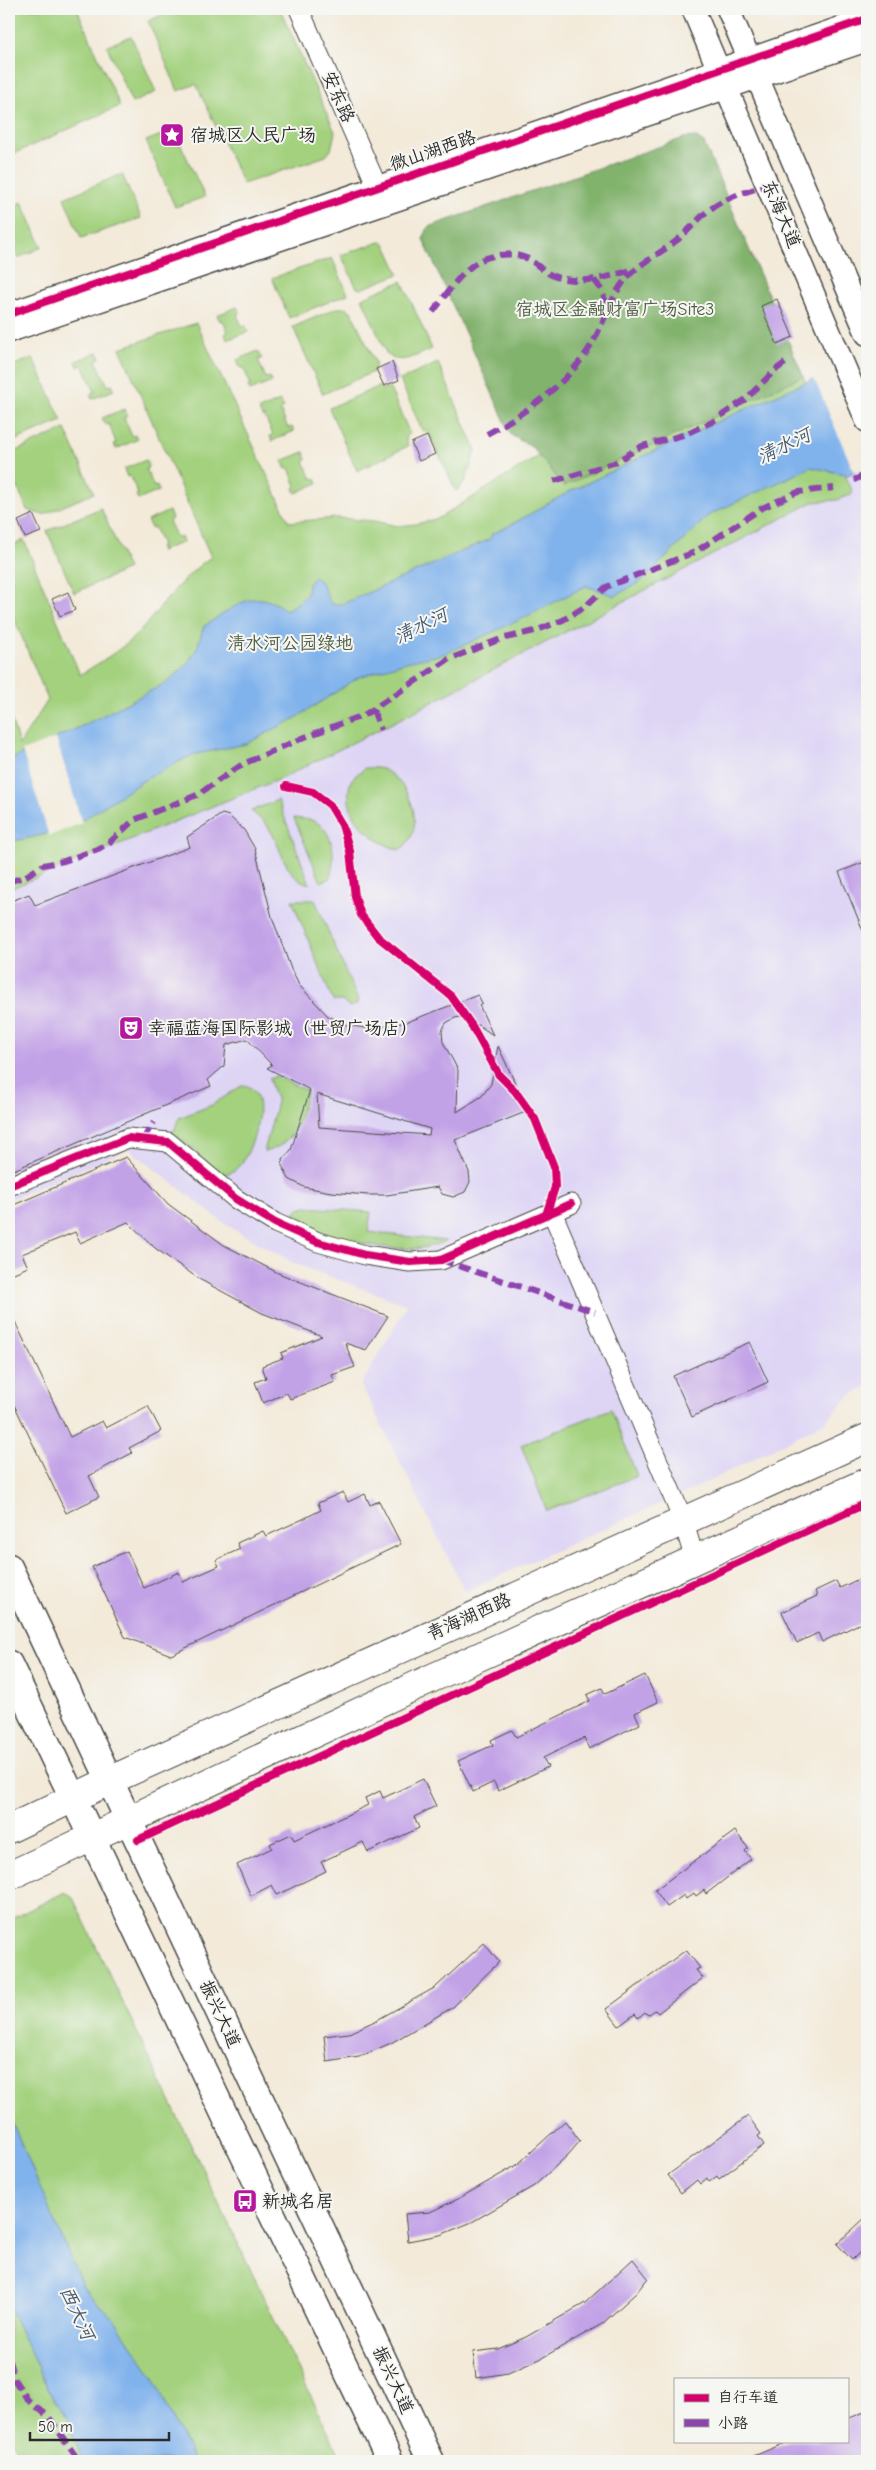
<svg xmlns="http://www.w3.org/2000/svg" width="876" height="2470" viewBox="0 0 876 2470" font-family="'Comic Neue','LXGW WenKai TC',sans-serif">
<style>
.built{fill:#ded5f5}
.green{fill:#a3d17e;stroke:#677e54}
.forest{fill:#82b36d;stroke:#566f4c}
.water{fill:#80b2ec;stroke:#566e8c}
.pier{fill:#f3ead9}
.building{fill:#c2a2e7;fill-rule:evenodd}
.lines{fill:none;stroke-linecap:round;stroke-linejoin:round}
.minor-casing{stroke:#494845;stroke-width:21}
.tertiary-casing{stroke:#494845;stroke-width:25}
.secondary-casing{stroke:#494845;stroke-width:29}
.primary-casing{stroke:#494845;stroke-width:30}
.minor{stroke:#fff;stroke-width:19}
.tertiary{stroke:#fff;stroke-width:22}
.secondary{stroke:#fff;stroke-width:26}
.primary{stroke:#fff;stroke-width:28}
.quiet{stroke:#8e44ad;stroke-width:6;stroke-dasharray:12 6;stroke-linecap:butt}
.cycleway-casing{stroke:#f6f6f2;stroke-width:11}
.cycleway{stroke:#d6006c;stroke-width:8}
.labels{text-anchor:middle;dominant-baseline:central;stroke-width:4;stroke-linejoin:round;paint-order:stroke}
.street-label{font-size:18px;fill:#2b2b2b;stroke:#f6f6f2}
.poi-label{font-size:18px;fill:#2b2b2b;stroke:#f6f6f2;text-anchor:start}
.park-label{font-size:18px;fill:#4f5d44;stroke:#f6f6f2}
.water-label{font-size:19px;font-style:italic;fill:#495a6f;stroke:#f6f6f2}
</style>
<rect width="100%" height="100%" fill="#f6f6f2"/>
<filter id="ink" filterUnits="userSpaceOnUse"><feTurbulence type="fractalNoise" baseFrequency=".02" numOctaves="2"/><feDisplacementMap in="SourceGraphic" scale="10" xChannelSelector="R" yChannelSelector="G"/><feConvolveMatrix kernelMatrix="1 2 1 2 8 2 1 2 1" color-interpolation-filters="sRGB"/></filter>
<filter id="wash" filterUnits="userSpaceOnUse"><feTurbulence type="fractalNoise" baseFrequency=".0096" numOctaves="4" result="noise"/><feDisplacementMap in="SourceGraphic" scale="20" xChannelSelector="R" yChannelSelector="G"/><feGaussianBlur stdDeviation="1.12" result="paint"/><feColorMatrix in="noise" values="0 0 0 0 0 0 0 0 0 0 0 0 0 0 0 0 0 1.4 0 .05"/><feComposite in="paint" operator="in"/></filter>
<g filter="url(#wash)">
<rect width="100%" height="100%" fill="#f3ead9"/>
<path class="built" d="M811,467L848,475L858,470L867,492V1386L847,1398L825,1422L700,1486L465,1591L361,1385L407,1305L295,1264L225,1224L129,1149L9,1200V842Z"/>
<g class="green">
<path d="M9,9H77L120,106L11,155L9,150Z"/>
<path d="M176,9H280L335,132L331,150L326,156L243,184L196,84L178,91L148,21Z"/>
<path d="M131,36L156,92L132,103L107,46Z"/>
<path d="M174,130L205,197L175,207L146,141Z"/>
<path d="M122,174L141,218L81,238L64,198Z"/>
<path d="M22,202L42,247L18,258L9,236V208Z"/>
<path d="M380,242L385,243L399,274L361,289L357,288L341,255Z"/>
<path d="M332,258L348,294L289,318L272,278Z"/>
<path d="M402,281L432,349C418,355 398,367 386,353L362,298Z"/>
<path d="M237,307L240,313L237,315L242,326L245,325L248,332L227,340L225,334L228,332L223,320L220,321L217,315Z"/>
<path d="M337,308H345L351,311L376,364L373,372L323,394L293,327Z"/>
<path d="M196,323L289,522L337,518L374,521L398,526L416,524L439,518L539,456L789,343L853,493L837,500L813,502L402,718L282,778L9,889V712L19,745L48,700L9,606V547L24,540L80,675C100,662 123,649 139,632C162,607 182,576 211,557L120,348Z"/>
<path d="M258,351L262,359L258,360L266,378L270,377L272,382L250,391L248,386L251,385L243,367L240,368L237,360Z"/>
<path d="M98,352L100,358L96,360L108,386L112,385L114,390L92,399L90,394L95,392L83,365L78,367L76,361Z"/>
<path d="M33,358L62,421L9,443V367Z"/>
<path d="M438,363L476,450L465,482L456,491L429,433L422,430L400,380Z"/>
<path d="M380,386L382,389H390L410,434L406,437L408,446L357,471L329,408Z"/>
<path d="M280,401L284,408L280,410L288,428L292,427L294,431L272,441L270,436L273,435L265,417H262L259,410Z"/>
<path d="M124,409L127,416L124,418L132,436L135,435L138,439L116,449L114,444L116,443L109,424L106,425L102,418Z"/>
<path d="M65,429L94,493L43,515L27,510L9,467V454Z"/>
<path d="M304,452L307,460L304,461L312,479L315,478L318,483L296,493L294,488L296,486L289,468L286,469L282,461Z"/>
<path d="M146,460L149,467L146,469L154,487L157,486L159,491L138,500L136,495L138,494L130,476L127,477L124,469Z"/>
<path d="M101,508L128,569L74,593L47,531Z"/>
<path d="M169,511L172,519L169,521L177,538L181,537L183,542L161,551L159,547L162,545L154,527L151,528L147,521Z"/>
<path d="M365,768C371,768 379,767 384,770C411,783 429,832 399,850C372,842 339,813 351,781C353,776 361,772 365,768Z"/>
<path d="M278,800L310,884C284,879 282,846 268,827C264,821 257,816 251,811Z"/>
<path d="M294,818C300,819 308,819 314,821C335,831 336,859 330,878L321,882Z"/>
<path d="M292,900H315L359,1003L350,1007L342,1001H333Z"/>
<path d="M276,1076L307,1091C298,1121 298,1143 264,1152L277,1102L269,1079Z"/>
<path d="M243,1085C274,1089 252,1153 239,1166C234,1172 229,1173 222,1175L173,1133L179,1118L212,1105Z"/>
<path d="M306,1207L371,1212L368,1232L446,1241C440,1243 433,1246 427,1247C396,1254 320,1238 295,1219L296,1210Z"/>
<path d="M611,1409L637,1476L547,1511L521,1445Z"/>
<path d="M65,1892L73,1898L342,2461H22L9,2433V1920Z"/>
</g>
<path class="forest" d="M695,137L704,143L803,376L564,486L533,448L511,435L423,239L428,227L684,138Z"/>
<g class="water">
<path d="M867,356V466L848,475L811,467L709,515L643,580L615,596L586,586L524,618L444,654L406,662L359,677L296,718L246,744L192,755L146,779L84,819L43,835L9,842V760L82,726L168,682L188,663L197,648L204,626C216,619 241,600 253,599C264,597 278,604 286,610L299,602L307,594L308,584L314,576L321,582L331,604H342L490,539L492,534C519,522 543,505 569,492C667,444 767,398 867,356Z"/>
<path d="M9,2115L83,2287L116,2322L153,2376L193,2461H84L69,2428V2419L54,2401L9,2308Z"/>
</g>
<g class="pier">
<path d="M867,353V467L854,472L813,376Z"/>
<path d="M56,738L82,823L49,836L22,751Z"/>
</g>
<g id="blocks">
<g class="building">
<path d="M777,299L793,337L777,344L761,306Z"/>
<path d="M392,362L399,380L384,386L376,369Z"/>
<path d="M427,436L435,454L419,461L411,443Z"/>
<path d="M33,514L41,532L25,538L18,521Z"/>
<path d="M68,592L75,610L60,616L52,599Z"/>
<path d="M222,814L229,816L244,830L255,849L272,917L291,969L299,985L328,1016L346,1025L371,1029L407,1022L478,995L482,1003L479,1005L493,1035L465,1016L455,1018L446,1023L442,1031L443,1042L458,1070L457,1112L482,1096L491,1084L498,1046L528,1111L455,1140L469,1172L470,1182L465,1192L453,1197L442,1194L438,1187L387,1195H368L331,1192L304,1187L289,1179L282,1166L283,1159L291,1150L310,1090L267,1068L272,1065L247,1039L226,1045L224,1066L208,1080L211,1086L9,1172V902L29,894L35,905L190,847L187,837ZM317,1094L430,1129L429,1135L319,1127Z"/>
<path d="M867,861V938H866L839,872Z"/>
<path d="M126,1157L168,1204L224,1245L278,1273L388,1316L366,1350L345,1343L355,1367L332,1375L335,1382L290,1399L287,1393L263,1403L255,1382L266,1378L262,1366L283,1358L281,1353L322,1336L262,1313L199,1279L155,1248L128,1222L80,1243L75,1232L22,1254L28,1267L9,1275V1207Z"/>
<path d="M9,1309L70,1437L102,1421L106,1428L148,1406L161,1431L129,1448L132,1453L89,1476L99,1497L66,1513L9,1394Z"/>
<path d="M750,1342L768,1382L692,1417L673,1376Z"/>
<path d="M343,1492L348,1502L365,1494L370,1505L379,1501L401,1544L171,1655L125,1637L92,1567L127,1551L144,1588L179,1572L183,1582L219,1566L216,1560L240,1549L237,1543L263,1531L266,1536L303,1519L321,1510L318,1503Z"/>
<path d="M867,1575V1620L822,1642L818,1633L797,1643L782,1612L817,1596L815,1591L836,1581L840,1588Z"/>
<path d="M645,1675L658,1702L635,1713L640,1724L589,1749L584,1738L543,1758L548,1767L498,1791L494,1782L473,1792L458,1761L493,1745L491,1740L512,1730L516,1737L590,1701L587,1695L602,1688L605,1694Z"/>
<path d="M423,1779L436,1806L414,1817L419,1828L368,1852L363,1842L321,1862L326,1871L277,1895L272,1885L251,1896L237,1865L272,1848L270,1844L291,1834L294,1840L368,1805L365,1798L380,1791L383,1798Z"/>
<path d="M735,1831L748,1848L745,1851L751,1859L706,1894L704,1890L696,1896L694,1893L686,1899L684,1895L667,1907L655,1890Z"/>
<path d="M484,1943L499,1962L453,2007L391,2043L359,2057L327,2062L324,2036L349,2033L377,2020L436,1987Z"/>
<path d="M686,1950L700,1968L696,1970L703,1978L658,2013L655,2010L648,2015L645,2012L638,2018L635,2014L619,2026L606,2009Z"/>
<path d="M748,2116L761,2134L758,2136L764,2145L719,2179L717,2176L709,2182L707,2178L700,2184L697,2180L681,2193L668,2175Z"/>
<path d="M565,2121L580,2141L568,2155L534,2186L472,2222L440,2235L408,2241L405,2214L430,2212L458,2199L517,2165Z"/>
<path d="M867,2216V2245L852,2260L837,2244Z"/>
<path d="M633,2259L648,2278L636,2293L602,2324L540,2359L508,2373L476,2378L473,2352L498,2349L526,2337L585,2303Z"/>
<path d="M867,2411V2455L851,2461H742L790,2441H847V2419Z"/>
</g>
</g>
</g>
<g filter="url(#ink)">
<use href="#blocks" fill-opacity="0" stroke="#494845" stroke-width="1"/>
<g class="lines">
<defs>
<g id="minor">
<path d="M299,9L377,186"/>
<path d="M9,1186L128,1138L168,1142L236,1199L275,1223L318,1242L365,1255L410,1262L441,1260L571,1204"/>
<path d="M552,1212L683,1520L695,1560"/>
</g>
<g id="tertiary">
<path d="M693,9L867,421"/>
<path d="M728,9L867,334"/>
<path d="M9,314L867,19"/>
<path d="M9,331L867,40"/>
</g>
<g id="secondary">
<path d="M9,1567L431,2461"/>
<path d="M9,1664L390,2461"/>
</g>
<g id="primary">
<path d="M9,1829L111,1780L867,1438"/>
<path d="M9,1876L432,1678L867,1482"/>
</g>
</defs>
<use href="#minor" class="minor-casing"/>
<use href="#tertiary" class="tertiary-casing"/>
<use href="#secondary" class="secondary-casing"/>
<use href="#primary" class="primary-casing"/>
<use href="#minor" class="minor"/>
<use href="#tertiary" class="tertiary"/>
<use href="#secondary" class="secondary"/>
<use href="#primary" class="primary"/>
<g class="quiet">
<path d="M594,280C603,290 606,298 605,311"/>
<path d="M433,312C446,295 460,272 479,261C493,254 516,251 530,260C539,266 549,276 559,278C586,284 609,277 634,269"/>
<path d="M487,434C528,411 567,385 592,344C604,323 610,299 625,280C639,263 660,254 676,241C689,231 699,217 712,208C729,196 749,191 768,185"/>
<path d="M854,480L867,474"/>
<path d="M554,481L614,463L642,446L683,435L712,422L746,399L774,371L785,363"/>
<path d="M373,710L381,730"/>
<path d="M9,882L26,876L43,865L64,861L98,849L109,843L134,820L197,795L243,764L305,737L364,715L449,659L501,639L535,631L563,620L586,606L606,587L695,552L762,508L798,492L834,488"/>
<path d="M143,1139L154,1122"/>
<path d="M441,1260L595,1312"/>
<path d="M9,2361L15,2381L28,2400L48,2416L79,2461"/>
</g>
<defs>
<g id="cycleway">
<path d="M9,314L867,19"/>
<path d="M286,786L313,792L330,805L342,825L350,851L355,897L361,915L378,937L451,996L472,1026L499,1075L515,1091L535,1119L554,1167L555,1187L546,1215"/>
<path d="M9,1186L128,1138L168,1142L236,1199L275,1223L318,1242L365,1255L410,1262L441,1260L571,1204"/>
<path d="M138,1840L867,1503"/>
</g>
</defs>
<use href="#cycleway" class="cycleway-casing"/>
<use href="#cycleway" class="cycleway"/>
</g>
</g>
<defs>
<symbol id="sight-square" viewBox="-11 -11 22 22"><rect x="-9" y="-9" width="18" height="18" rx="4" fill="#b5179e" stroke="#f6f6f2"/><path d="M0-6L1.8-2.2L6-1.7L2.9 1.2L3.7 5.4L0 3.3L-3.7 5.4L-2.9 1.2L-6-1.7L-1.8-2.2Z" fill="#fff"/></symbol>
<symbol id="theatre-square" viewBox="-11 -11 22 22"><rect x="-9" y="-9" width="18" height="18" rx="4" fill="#b5179e" stroke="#f6f6f2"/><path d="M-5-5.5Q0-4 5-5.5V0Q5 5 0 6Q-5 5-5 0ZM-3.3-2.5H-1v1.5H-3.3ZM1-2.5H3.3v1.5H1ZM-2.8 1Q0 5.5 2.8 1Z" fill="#fff"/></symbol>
<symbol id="bus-square" viewBox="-11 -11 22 22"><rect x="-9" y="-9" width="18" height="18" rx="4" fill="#b5179e" stroke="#f6f6f2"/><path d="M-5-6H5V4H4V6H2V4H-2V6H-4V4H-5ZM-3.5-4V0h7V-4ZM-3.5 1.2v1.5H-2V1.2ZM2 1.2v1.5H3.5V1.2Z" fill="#fff"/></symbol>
</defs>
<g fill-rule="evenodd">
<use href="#sight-square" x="158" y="121" width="28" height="28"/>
<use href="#theatre-square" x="117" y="1014" width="28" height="28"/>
<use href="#bus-square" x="231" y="2187" width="28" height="28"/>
</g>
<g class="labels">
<g class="street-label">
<text transform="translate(338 97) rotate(66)">安东路</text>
<text transform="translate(433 151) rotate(-19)">微山湖西路</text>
<text transform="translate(781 214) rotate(67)">东海大道</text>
<text transform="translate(469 1617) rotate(-24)">青海湖西路</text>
<text transform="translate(220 2014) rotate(65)">振兴大道</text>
<text transform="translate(393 2380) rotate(65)">振兴大道</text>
</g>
<g class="poi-label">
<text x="190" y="135">宿城区人民广场</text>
<text x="148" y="1028">幸福蓝海国际影城（世贸广场店）</text>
<text x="262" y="2201">新城名居</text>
</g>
<g class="park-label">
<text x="615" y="309">宿城区金融财富广场Site3</text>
<text x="290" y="643">清水河公园绿地</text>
</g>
<g class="water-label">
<text transform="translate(784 446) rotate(-26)">清水河</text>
<text transform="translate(421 626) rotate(-26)">清水河</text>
<text transform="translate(77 2313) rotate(65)">西大河</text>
</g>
</g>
<rect width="876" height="2470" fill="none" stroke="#f6f6f2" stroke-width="30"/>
<rect x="674" y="2378" width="175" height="65" fill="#f6f6f2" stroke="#a5a5a2"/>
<rect x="684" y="2394" width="25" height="8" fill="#d6006c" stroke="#a5a5a2"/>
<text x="718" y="2402" font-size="15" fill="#2b2b2b">自行车道</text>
<rect x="684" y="2419" width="25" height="8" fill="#8e44ad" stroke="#a5a5a2"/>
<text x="718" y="2428" font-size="15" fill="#2b2b2b">小路</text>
<path d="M30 2432v8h139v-8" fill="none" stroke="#2b2b2b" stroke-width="2.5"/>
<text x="38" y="2432" font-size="15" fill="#2b2b2b" stroke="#f6f6f2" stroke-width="4" paint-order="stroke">50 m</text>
</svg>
